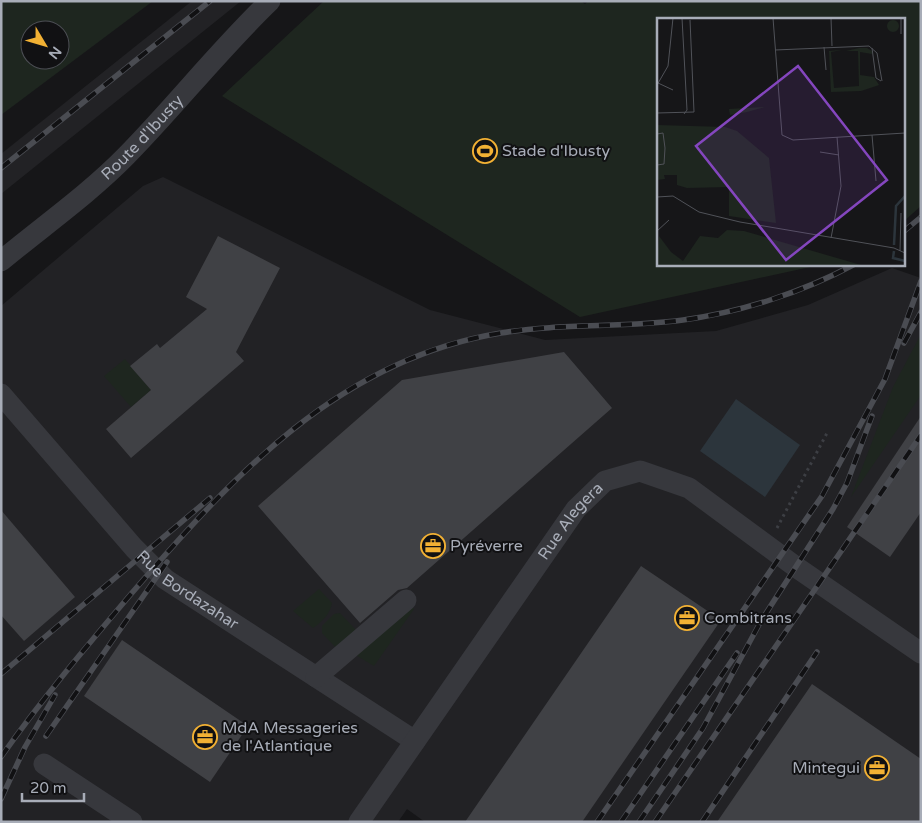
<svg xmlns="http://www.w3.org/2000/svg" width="922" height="823" viewBox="0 0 922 823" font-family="'Varela Round',sans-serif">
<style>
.built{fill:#222225}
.green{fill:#1e261f;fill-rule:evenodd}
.water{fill:#2c353c}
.building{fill:#404145}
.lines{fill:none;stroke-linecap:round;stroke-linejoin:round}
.path{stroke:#3d3f44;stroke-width:3;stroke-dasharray:2.5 4;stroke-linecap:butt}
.minor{stroke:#37383d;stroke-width:21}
.rail-casing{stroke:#4a4c52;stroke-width:5.5}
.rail{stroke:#111113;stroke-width:4;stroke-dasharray:11;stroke-linecap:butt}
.labels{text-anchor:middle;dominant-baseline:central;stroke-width:4;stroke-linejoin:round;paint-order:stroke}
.street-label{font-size:16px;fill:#a8adb8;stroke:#111113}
.poi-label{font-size:16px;fill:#a8adb8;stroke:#111113;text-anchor:start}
.inset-river{fill:none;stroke:#2c353c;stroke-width:2.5}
.inset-road{fill:none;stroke:#505258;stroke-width:1}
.view{fill:#8446be;fill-opacity:0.15;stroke:#8446be;stroke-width:2.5}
.inset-edge{fill:none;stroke:#a8adb8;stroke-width:2.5}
</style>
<rect width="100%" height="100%" fill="#161618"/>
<g class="built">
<path d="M192,1H241L1,194V154Z"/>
<path d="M163,177L430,310L545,340L716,331L808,305L892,268L921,278V822H425L407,809L398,822H1V306L143,186Z"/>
</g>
<g class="green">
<path d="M1,1H153L1,115ZM30,30H60V60H30Z"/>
<path d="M324,1H581L585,4L588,1H921V206L903,222V19H658V264H824L580,317L222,96Z"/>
<path d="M921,334V395L851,497L893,387Z"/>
<path d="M125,359L151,390L131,407L104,376Z"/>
<path d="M319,589L332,603C330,614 322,622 313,628L293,611Z"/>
<path d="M409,604L414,609L374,666L354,654Z"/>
<path d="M340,613L356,630L337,649L322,633V626L334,614Z"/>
</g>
<path class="water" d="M736,399L800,445L765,497L700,451Z"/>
<g class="building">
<path d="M218,236L280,268L236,352L244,361L131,458L106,429L151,390L130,366L157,344L160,348L207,309L186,297Z"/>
<path d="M564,352L612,408L407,588L398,590L360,623L258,506L402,380Z"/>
<path d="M921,416V512L890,557L847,527Z"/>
<path d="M1,510L75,597L24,641L1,615Z"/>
<path d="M641,566L721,620L582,822H465Z"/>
<path d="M122,640L248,726L210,782L84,696Z"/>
<path d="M812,684L921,759V822H717Z"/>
</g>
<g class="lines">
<path class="path" d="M777,528L827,433"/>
<g class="minor">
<path id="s1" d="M1,261C43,226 89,194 127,155C176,105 219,50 270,1"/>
<path id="s2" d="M1,394L134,548L165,579L415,741"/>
<path d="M316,677L406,600"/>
<path d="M44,764L132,822"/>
<path id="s3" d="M359,822L576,509L605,481L640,471L689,488L796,567L921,653"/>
</g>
<defs>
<g id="rail">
<path d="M1,168L210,1"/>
<path d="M903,232L921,217"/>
<path d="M904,343L921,312"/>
<path d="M1,674L210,498"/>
<path d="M46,736L167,562"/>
<path d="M1,757C41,700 86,647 131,594C233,476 339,359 501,333C561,323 622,328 683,320C742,312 803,292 855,264"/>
<path d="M1,799L25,747L55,695"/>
<path d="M597,822L822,496L885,379L921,281"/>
<path d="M621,822L737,653"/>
<path d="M639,822L703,728L761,621L833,509L847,483L872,416"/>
<path d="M655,822L921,435"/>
<path d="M702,822L817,652"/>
</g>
</defs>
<use href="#rail" class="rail-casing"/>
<use href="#rail" class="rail"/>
</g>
<defs>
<symbol id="stadium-ring" viewBox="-11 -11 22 22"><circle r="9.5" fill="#111113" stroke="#f2b134" stroke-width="1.5"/><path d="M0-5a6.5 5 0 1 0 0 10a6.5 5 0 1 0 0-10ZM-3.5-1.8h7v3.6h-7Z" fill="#f2b134"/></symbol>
<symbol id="office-ring" viewBox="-11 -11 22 22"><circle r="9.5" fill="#111113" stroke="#f2b134" stroke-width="1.5"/><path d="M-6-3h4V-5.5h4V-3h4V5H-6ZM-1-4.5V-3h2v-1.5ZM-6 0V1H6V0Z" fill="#f2b134"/></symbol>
</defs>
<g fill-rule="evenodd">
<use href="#stadium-ring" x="471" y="137" width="28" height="28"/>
<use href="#office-ring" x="419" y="532" width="28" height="28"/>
<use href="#office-ring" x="673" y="604" width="28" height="28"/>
<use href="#office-ring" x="191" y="723" width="28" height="28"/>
<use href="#office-ring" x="863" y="754" width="28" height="28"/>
</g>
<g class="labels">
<g class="street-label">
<text stroke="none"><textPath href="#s1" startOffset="188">Route d'Ibusty</textPath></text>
<text stroke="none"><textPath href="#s3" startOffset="368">Rue Alegera</textPath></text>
<text stroke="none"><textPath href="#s2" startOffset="272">Rue Bordazahar</textPath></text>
</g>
<g class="poi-label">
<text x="502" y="151">Stade d'Ibusty</text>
<text x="450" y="546">Pyréverre</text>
<text x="704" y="618">Combitrans</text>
<text x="222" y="728">MdA Messageries<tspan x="222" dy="18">de l'Atlantique</tspan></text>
<text x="860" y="768" text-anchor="end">Mintegui</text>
</g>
</g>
<g transform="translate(657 18)">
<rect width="248" height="248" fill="#161618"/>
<path d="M230 8a6 6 0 1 1 12 0a6 6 0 1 1-12 0ZM202,30H210L215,33V36L203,34V57L217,59L222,67L204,73L174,74L172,33L185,32L174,34L177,70L202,68L201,33H189ZM108,89L90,94L73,97L72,91ZM0,107L68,109L80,113L112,140L119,205L72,198V169L30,170L20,167V157H7L8,161L0,162ZM70,212L87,213L204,247H0L2,218L14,234L26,243L43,218L61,220Z" fill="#1e261f"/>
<path class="inset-river" d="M237,227L239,188L248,178M237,233L236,240L248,243"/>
<path class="inset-road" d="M25,0L30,92L27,96M116,0L125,117L136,122L248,115M174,0L175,28M244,0V16M167,29L169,52M215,30L219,60L224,63M118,32L212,28L220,35L225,63M1,65L16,72M0,67L11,48L16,0M0,95L37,94L33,2M0,116L6,115L8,130L7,146L0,147M215,117L219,163M163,134L182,137M0,179L16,178L42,194L83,204L237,230L248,235M0,213L12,202M174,220L184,168L180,119M243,233L244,195"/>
<path class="view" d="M141,48L230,162L129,242L39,128Z"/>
<rect width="248" height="248" class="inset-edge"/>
</g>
<rect width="922" height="823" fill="none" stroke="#a8adb8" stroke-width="5"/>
<g transform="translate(45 45) rotate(128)"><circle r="24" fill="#111113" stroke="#4d4f55"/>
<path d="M0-4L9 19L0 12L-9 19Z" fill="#f2b134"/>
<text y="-8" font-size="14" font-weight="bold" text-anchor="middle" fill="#a8adb8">N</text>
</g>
<path d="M22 793v8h62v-8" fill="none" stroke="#a8adb8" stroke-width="2.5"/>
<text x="30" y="793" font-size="15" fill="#a8adb8" stroke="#111113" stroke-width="4" paint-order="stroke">20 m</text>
</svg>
